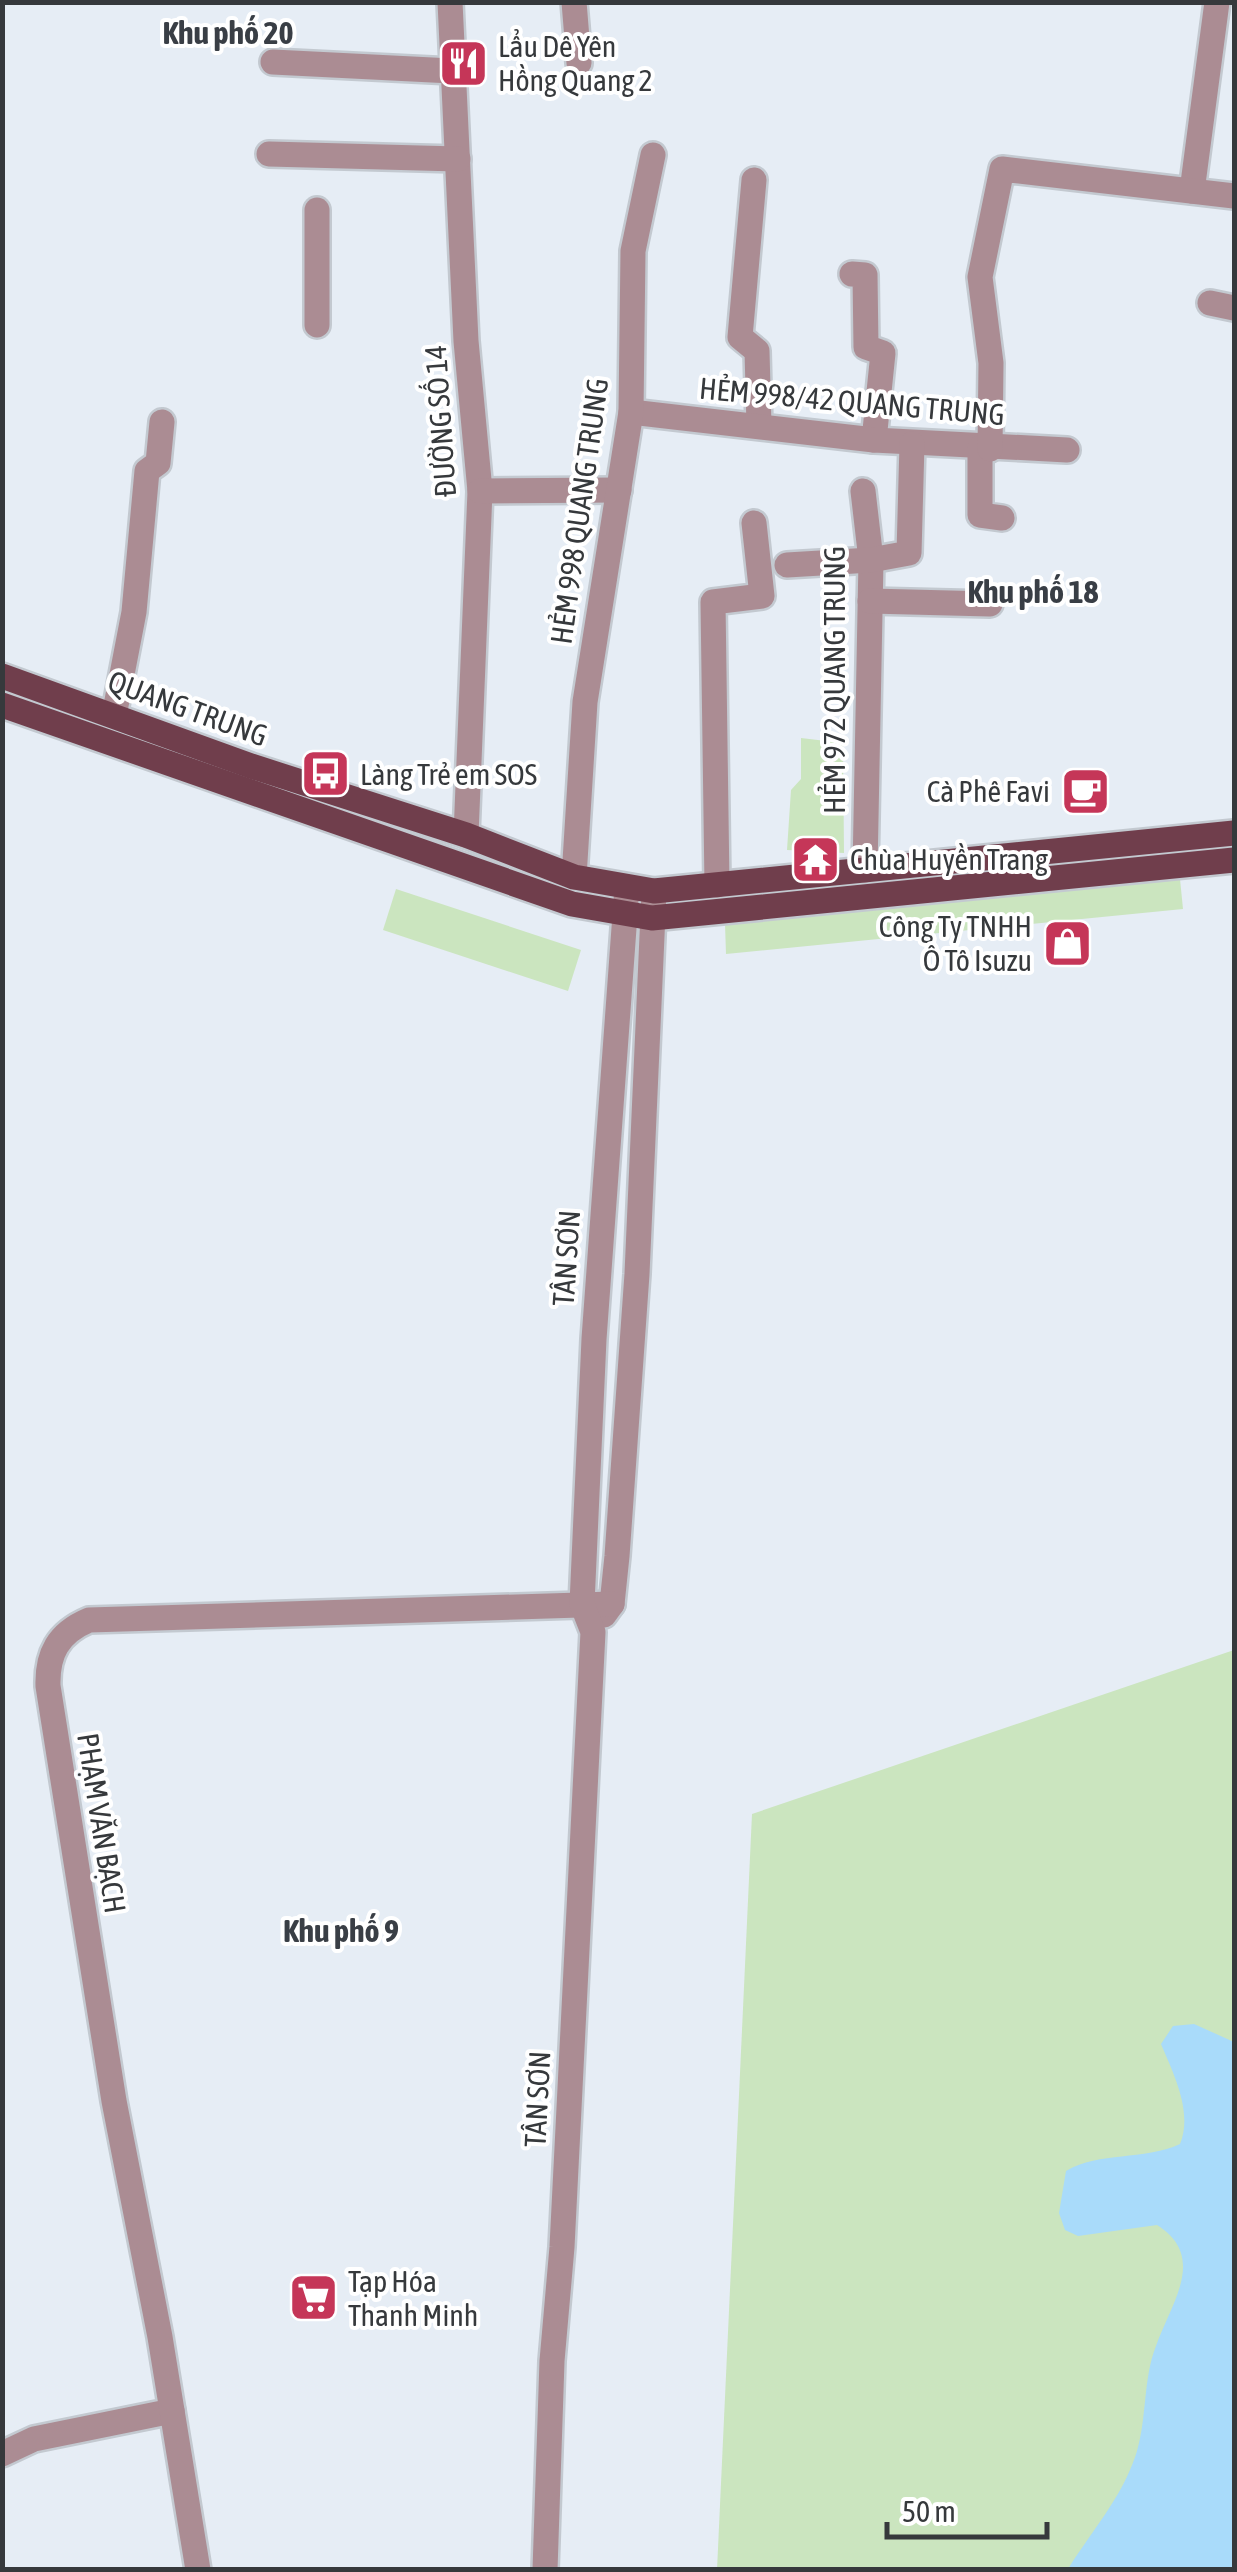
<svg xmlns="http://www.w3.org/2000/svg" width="1237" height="2572" viewBox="0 0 1237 2572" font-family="'Asap Condensed',sans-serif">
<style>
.green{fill:#cbe5bf}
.water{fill:#a9dbfa}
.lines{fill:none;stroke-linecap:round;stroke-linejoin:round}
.minor-casing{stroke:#c3c9d0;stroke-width:30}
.major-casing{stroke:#c3c9d0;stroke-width:30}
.minor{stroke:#ab8c93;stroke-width:25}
.major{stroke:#703e4c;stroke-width:25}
.labels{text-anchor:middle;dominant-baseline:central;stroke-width:8;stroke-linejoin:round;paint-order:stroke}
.poi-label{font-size:30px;fill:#36393c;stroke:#fff;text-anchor:start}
.street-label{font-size:30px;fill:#36393c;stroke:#fff}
.neighbourhood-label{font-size:32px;font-weight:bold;fill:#393e45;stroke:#fff}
</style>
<rect width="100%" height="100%" fill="#e6edf5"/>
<g class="green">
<path d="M801,738L843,743L844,853L787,850L791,790L801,779Z"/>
<path d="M1180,879L1183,909L726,954L725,924Z"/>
<path d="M396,889L581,950L568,991L383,930Z"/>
<path d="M1234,1650V2569L717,2570L752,1814Z"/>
</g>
<path class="water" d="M1194,2024L1234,2042V2569H1068C1092,2530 1123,2497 1137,2451C1147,2417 1143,2379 1156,2346C1171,2303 1208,2257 1157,2225L1078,2236L1065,2230L1059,2213L1066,2171C1100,2151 1143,2161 1180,2144C1193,2112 1174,2075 1161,2044L1173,2026Z"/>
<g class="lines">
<defs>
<g id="minor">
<path d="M450,2L466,341L480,491L466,835"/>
<path d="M574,2L579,63"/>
<path d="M273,62L452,71"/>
<path d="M269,154L458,159"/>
<path d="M754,180L740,337L757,351L759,426"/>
<path d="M1192,191L1217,2"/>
<path d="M317,210V325"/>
<path d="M852,274L865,275L866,347L883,353L874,440"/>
<path d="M1210,303L1234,308"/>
<path d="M631,412L874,440L1067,450"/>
<path d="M980,448V515L1002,518"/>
<path d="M990,449L991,363L980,277L1002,169L1234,196"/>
<path d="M480,491L619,490"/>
<path d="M863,491L871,560L865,870"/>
<path d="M787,565L871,560L909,553L912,444"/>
<path d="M870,601L990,604"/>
<path d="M114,716L134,612L147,471L158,463L162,422"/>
<path d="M574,877L585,702L631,412L633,251L653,155"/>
<path d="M717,885L713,602L762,596L754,523"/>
<path d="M604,1615L612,1604L617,1556L637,1274L654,891"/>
<path d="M2,2454L34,2439L172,2411"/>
<path d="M198,2570L160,2337L114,2101L48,1686C47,1654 58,1633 89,1620L612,1604"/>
<path d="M545,2570L552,2361L562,2247L593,1632L582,1604L594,1339L627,887"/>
</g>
<g id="major">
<path d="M2,676L251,766L466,835L574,877L654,891L1234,833"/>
<path d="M2,705L572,904L652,918L1234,860"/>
</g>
</defs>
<use href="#minor" class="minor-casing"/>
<use href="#major" class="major-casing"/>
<use href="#minor" class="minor"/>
<use href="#major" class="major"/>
</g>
<defs>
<symbol id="restaurant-square" viewBox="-11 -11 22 22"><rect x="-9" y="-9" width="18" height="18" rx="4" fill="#c53658" stroke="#fff"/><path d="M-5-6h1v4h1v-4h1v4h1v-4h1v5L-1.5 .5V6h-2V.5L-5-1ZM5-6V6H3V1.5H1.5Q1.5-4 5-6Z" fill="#fff"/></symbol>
<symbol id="bus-square" viewBox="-11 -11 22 22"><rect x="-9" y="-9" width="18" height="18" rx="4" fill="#c53658" stroke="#fff"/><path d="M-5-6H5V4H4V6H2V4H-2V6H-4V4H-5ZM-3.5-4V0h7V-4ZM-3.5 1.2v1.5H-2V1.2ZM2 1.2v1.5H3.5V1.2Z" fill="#fff"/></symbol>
<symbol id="cafe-square" viewBox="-11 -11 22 22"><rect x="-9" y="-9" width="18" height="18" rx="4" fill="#c53658" stroke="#fff"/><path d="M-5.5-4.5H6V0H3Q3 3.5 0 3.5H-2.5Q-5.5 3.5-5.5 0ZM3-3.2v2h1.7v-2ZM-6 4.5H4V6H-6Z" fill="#fff"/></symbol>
<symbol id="temple-square" viewBox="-11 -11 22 22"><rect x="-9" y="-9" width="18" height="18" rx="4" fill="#c53658" stroke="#fff"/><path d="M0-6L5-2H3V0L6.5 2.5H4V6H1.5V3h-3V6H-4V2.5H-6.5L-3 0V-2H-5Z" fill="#fff"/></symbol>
<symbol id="shop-square" viewBox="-11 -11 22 22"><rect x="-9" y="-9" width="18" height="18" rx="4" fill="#c53658" stroke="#fff"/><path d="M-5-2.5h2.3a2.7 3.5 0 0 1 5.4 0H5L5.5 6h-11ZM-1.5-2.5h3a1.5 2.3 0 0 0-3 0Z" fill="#fff"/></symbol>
<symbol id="supermarket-square" viewBox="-11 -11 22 22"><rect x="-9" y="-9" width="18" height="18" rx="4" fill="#c53658" stroke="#fff"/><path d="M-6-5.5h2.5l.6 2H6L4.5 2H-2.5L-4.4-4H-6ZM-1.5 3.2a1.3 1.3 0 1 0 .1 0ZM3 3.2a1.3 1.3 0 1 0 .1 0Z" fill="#fff"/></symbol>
</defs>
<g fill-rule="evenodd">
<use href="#restaurant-square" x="436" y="36" width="55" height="55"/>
<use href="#bus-square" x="298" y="746" width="55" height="55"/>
<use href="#cafe-square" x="1058" y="764" width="55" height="55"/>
<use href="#temple-square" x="788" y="832" width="55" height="55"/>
<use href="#shop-square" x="1040" y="916" width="55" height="55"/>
<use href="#supermarket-square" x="286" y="2270" width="55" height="55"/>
</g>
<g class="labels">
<g class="poi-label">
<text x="498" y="46">Lẩu Dê Yên<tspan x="498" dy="34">Hồng Quang 2</tspan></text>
<text x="360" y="774">Làng Trẻ em SOS</text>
<text x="1050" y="791" text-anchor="end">Cà Phê Favi</text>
<text x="850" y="859">Chùa Huyền Trang</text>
<text x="1032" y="926" text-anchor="end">Công Ty TNHH<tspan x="1032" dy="34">Ô Tô Isuzu</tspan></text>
<text x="348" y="2281">Tạp Hóa<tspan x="348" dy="34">Thanh Minh</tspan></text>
</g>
<g class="street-label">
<text transform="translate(852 401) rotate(5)">HẺM 998/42 QUANG TRUNG</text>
<text transform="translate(440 421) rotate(-94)">ĐƯỜNG SỐ 14</text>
<text transform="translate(579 511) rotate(-82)">HẺM 998 QUANG TRUNG</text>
<text transform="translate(834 680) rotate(-90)">HẺM 972 QUANG TRUNG</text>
<text transform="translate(188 708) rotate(20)">QUANG TRUNG</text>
<text transform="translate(566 1258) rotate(-86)">TÂN SƠN</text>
<text transform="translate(102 1823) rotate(81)">PHẠM VĂN BẠCH</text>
<text transform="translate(537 2099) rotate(-87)">TÂN SƠN</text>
</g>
<g class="neighbourhood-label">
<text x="228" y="32">Khu phố 20</text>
<text x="1033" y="591">Khu phố 18</text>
<text x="341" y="1930">Khu phố 9</text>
</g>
</g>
<rect width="1237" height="2572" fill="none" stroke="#36393c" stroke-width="10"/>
<path d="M887 2522v15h160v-15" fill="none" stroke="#36393c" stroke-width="5"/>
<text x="902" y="2522" font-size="30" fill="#36393c" stroke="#ffffff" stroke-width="8" paint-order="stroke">50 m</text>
</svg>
